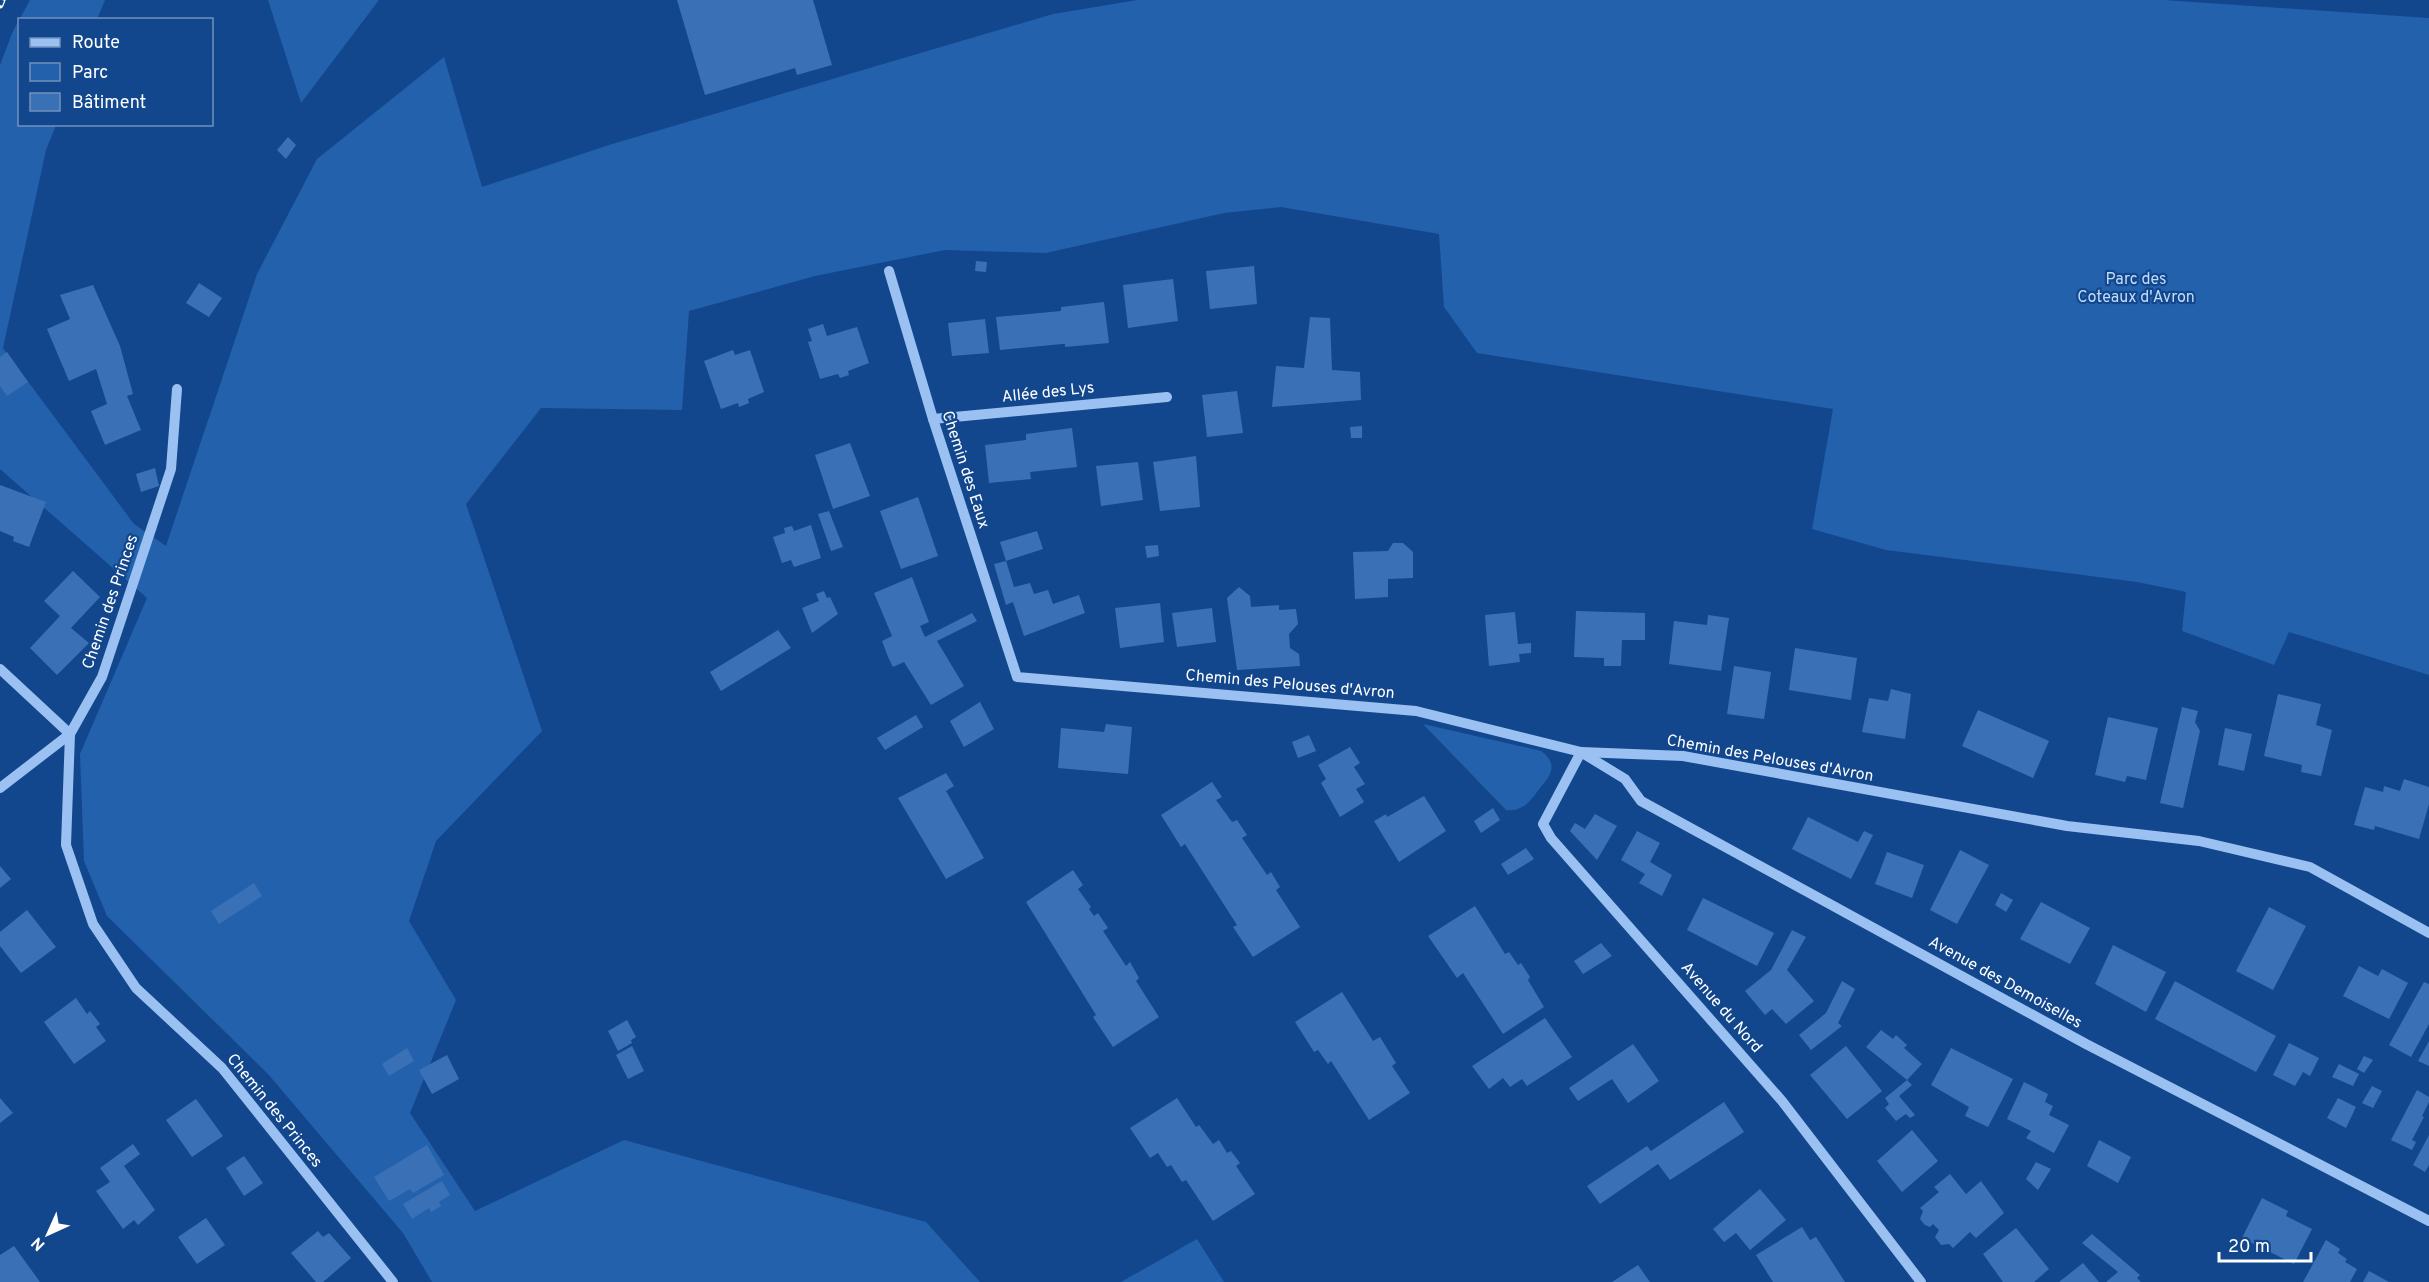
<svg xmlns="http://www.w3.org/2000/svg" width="2429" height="1282" viewBox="0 0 2429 1282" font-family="Overpass,sans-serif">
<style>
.green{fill:#2361ac}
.building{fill:#3a71b6}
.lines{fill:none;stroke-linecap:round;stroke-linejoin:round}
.minor{stroke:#9ac1f1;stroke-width:10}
.rail-casing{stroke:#fff;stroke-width:7}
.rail{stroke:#12478d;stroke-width:4.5;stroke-dasharray:14;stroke-linecap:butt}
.labels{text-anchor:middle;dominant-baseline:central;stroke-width:4.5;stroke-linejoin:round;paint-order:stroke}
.park-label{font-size:16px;fill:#c1dcfc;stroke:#12478d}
.street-label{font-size:16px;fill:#fff;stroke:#12478d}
</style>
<rect width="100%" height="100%" fill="#12478d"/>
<g class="green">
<path d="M30,0H105L97,19L20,20V124L56,125L46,150L3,348L134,524L166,546L257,274L317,159L444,57L482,187L609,145L1053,14L1137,0H2164L2429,18V675L2289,632L2274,665L2182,631L2186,592L2137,582L1886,550L1812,529L1833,409L1477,353L1444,307L1439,234L1281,207L1224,213L1046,253L945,250L815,276L689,311L682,410L541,408L466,504L542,731L436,841L409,921L456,1000L410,1113L475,1211L624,1140L926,1222L980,1282H432L403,1233L268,1074L107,916L84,861L80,754L147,598L0,469V65L13,31Z"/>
<path d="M268,0H379L301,103Z"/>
<path d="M1423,724L1541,751C1555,761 1554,771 1544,783C1532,797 1527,812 1506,810Z"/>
<path d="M1197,1239L1224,1282H1121Z"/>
</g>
<g class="building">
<path d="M677,0H813L832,65L797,75L795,68L705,95Z"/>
<path d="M288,137L296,145L286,159L277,150Z"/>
<path d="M976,261L987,262L986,272L975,271Z"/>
<path d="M1254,266L1257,304L1210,309L1206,271Z"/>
<path d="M1173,279L1178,321L1128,328L1123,285Z"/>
<path d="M199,283L222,298L209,317L186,303Z"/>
<path d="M93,285L120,346L133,394L127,396L141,430L105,445L91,411L107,404L96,369L69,381L47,329L70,319L60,295Z"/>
<path d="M1104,302L1109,343L1065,347V344H1062L1000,350L996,317L1061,311V307Z"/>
<path d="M1310,317L1330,318L1332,370L1360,372L1361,400L1272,407L1276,366L1304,368Z"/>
<path d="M985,319L989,353L952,356L948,323Z"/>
<path d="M823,324L827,336L857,327L869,363L848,371L849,375L840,378L838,374L820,379L808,342L812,341L808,329Z"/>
<path d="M733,350L735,355L750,350L764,392L748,399L749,403L739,407L738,403L721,409L704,361Z"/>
<path d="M7,352L28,382L7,396L0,386V357Z"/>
<path d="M1237,391L1243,433L1207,437L1202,395Z"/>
<path d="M1362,426V438H1351L1350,427Z"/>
<path d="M1072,428L1077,467L1030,472L1031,479L989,483L985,445L1026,440V434Z"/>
<path d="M850,443L870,496L833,509L815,455Z"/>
<path d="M1196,456L1200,507L1160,511L1153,462Z"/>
<path d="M1138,462L1143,500L1101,506L1096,466Z"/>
<path d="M155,468L159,486L141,492L136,474Z"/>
<path d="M0,485L46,502L29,547L13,541L14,537L0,531Z"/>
<path d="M918,497L938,556L901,569L880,511Z"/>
<path d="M829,511L843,547L831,551L818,514Z"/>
<path d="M811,525L821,558L794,567L791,560L782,563L773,537L785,533L784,528L792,526L794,531Z"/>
<path d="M1037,531L1043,549L1006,561L1000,542Z"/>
<path d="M1393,543H1403L1413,552V578L1388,579V597L1355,599L1353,552L1388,551Z"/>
<path d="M1158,545L1159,556L1147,558L1145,546Z"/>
<path d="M1006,561L1014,587L1030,583L1034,594L1048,590L1053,604L1079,595L1085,613L1024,636L1013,602L1006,605L994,564Z"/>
<path d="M73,571L100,597L71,628L89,643L57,675L30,648L60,616L44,601Z"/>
<path d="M912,577L929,622L920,626L925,637L972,613L977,621L937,641L964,686L931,705L904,662L893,667L888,657L882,641L892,636L874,593Z"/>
<path d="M1239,587L1250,596L1251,607L1279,605V610L1296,609L1298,624L1289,634L1290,648L1299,654L1300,666L1237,670L1227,598Z"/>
<path d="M824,591L827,598L830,597L838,614L812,633L802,608L819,601L816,594Z"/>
<path d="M1160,603L1164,642L1120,648L1115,608Z"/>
<path d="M1212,608L1216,642L1177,647L1172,613Z"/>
<path d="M1576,611L1645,613V640H1622L1621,666H1604V658L1574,657Z"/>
<path d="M1515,612L1518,644L1531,643V653L1519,654L1520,662L1489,666L1485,615Z"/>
<path d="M1708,615L1729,618L1721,671L1669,664L1674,621L1707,625Z"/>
<path d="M778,630L791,648L721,691L710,672Z"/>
<path d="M1795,648L1857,658L1851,700L1789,690Z"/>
<path d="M1734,666L1771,672L1764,719L1727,714Z"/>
<path d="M1891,689L1911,694L1905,739L1862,732L1869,698L1888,701Z"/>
<path d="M2278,694L2321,704L2316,725L2332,730L2321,776L2301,772L2302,765L2264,756Z"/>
<path d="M980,702L994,729L964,747L950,721Z"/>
<path d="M2182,707L2198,711L2195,722L2200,731L2183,808L2160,803Z"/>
<path d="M1978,710L2049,741L2033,778L1962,746Z"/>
<path d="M916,715L923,727L885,750L877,738Z"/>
<path d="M2108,717L2158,728L2146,780L2127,776L2125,782L2095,775Z"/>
<path d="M1106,724L1132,727L1128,774L1058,768L1061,728L1104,732Z"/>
<path d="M2225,728L2252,734L2244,771L2218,765Z"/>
<path d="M1309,735L1316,751L1298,758L1292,742Z"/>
<path d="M1350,747L1360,763L1354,767L1365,784L1356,789L1364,802L1340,817L1321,783L1326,779L1318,765Z"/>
<path d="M946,773L954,786L946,791L984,858L946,879L898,798Z"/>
<path d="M2404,779L2429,787V804L2419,839L2375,826L2374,830L2354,825L2365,787L2383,792L2384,786L2400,791Z"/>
<path d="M1212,782L1222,797L1216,800L1232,822L1237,820L1247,835L1242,838L1267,875L1271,872L1280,887L1276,890L1300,927L1253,957L1233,927L1237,925L1185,844L1181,847L1161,815Z"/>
<path d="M1424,796L1446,831L1399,862L1374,821L1386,814L1387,817Z"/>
<path d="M1493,808L1500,820L1481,833L1474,821Z"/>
<path d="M1595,814L1617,826L1597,860L1570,831L1575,823L1585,829Z"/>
<path d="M1808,817L1858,842L1864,831L1873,835L1851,879L1792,849Z"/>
<path d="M1637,831L1660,843L1650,862L1672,875L1662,896L1639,883L1645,874L1621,860Z"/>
<path d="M1526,848L1534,859L1508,875L1501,864Z"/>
<path d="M1960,850L1989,865L1957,924L1930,910Z"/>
<path d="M1887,852L1924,865L1912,898L1875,884Z"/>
<path d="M0,866L11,879L0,888Z"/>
<path d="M1073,870L1083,885L1078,889L1091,907L1089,909L1094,916L1098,913L1108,928L1103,931L1126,966L1130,962L1139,978L1136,981L1159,1017L1113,1047L1093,1017L1096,1015L1026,902Z"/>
<path d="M254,883L262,896L219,924L211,911Z"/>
<path d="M2001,893L2013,900L2006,912L1995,905Z"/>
<path d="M1703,898L1774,933L1757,966L1687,930Z"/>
<path d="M2041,902L2090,928L2070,964L2020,939Z"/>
<path d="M1475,906L1505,954L1509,952L1518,965L1521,963L1530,977L1528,980L1544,1007L1503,1034L1463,973L1457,978L1428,936Z"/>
<path d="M2269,907L2306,926L2273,990L2236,971Z"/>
<path d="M27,910L56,947L21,973L0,946V932Z"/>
<path d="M1792,930L1806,937L1787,970L1814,1001L1786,1024L1772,1009L1765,1015L1745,991L1771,970Z"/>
<path d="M1601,943L1612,956L1583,974L1574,961Z"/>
<path d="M2113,945L2166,972L2146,1012L2095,984Z"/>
<path d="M2359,966L2378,976L2382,969L2408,983L2389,1019L2343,996Z"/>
<path d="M1842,981L1855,989L1838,1023L1842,1026L1811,1050L1799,1035L1826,1013Z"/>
<path d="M2175,981L2276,1036L2256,1072L2155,1019Z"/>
<path d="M2424,982L2429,984V1024L2411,1057L2389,1045Z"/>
<path d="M1342,992L1373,1041L1380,1037L1396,1063L1392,1066L1410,1093L1369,1120L1331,1061L1328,1064L1318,1050L1314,1052L1295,1022Z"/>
<path d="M76,998L87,1014L90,1011L100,1024L96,1027L106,1041L74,1064L44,1022Z"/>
<path d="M1545,1018L1572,1057L1527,1086L1522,1079L1510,1087L1503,1078L1489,1089L1472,1066Z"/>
<path d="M627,1020L636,1037L631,1040L632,1043L618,1051L608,1031Z"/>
<path d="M1881,1030L1893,1039L1896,1035L1907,1045L1904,1048L1922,1064L1907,1080L1912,1085L1899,1096L1915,1115L1910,1118L1906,1114L1896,1121L1885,1108L1889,1104L1885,1098L1907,1080L1866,1047Z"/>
<path d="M2429,1041V1066L2418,1061Z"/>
<path d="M2289,1043L2319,1058L2310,1076L2303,1072L2295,1086L2273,1075Z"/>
<path d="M1633,1044L1659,1081L1628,1103L1612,1079L1578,1101L1569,1088Z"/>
<path d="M632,1046L644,1071L628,1079L616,1055Z"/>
<path d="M1846,1046L1882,1091L1847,1119L1810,1075Z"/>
<path d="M407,1048L414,1061L389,1076L382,1064Z"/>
<path d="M1951,1048L2013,1079L1988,1127L1965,1116L1969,1107L1931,1085Z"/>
<path d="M447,1055L459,1079L432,1094L419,1070Z"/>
<path d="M2364,1056L2373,1060L2364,1073L2357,1069Z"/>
<path d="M2339,1064L2359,1074L2353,1086L2332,1077Z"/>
<path d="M2024,1082L2048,1094L2045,1102L2053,1106L2049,1115L2069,1125L2054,1153L2026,1138L2031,1131L2007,1119Z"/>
<path d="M2372,1086L2382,1091L2373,1108L2362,1103Z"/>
<path d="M2417,1090L2429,1097V1102L2422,1116L2424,1117L2412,1140L2416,1142L2412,1150L2391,1140Z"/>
<path d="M0,1098L13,1113L0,1123Z"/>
<path d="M1177,1098L1196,1127L1199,1125L1213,1144L1219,1140L1227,1153L1231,1151L1240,1163L1236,1166L1255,1194L1213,1221L1186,1180L1182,1182L1171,1165L1167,1167L1158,1153L1150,1158L1130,1128Z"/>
<path d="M2338,1098L2356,1107L2346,1128L2327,1118Z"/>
<path d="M196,1099L223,1136L192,1157L166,1120Z"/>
<path d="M1724,1102L1744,1132L1670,1180L1658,1164L1600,1204L1587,1186L1647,1146L1651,1151Z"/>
<path d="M1912,1130L1938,1161L1902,1192L1877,1161Z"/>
<path d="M2429,1135V1165L2425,1172L2413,1165Z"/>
<path d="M2099,1140L2131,1157L2118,1183L2087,1166Z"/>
<path d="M133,1144L140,1154L124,1166L155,1210L138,1225L134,1220L123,1229L96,1191L110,1182L100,1168Z"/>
<path d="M427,1145L444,1175L413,1193L410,1189L389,1201L374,1177Z"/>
<path d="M244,1156L263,1183L244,1196L226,1168Z"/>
<path d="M2036,1162L2051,1169L2038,1190L2026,1179Z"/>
<path d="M1950,1174L1966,1194L1981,1181L2004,1213L1976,1238L1970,1232L1953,1248L1949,1244L1941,1245L1935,1237L1939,1230L1933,1224L1930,1227L1925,1225L1920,1219L1923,1211L1920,1208L1939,1192L1934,1187Z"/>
<path d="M442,1181L450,1195L439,1202L441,1206L431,1212L429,1208L412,1219L403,1204Z"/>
<path d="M1760,1189L1786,1220L1750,1250L1736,1233L1724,1242L1713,1229Z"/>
<path d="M2262,1198L2288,1211L2286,1216L2312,1229L2294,1264L2242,1238Z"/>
<path d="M206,1218L225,1245L197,1264L178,1237Z"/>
<path d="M1802,1227L1810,1240L1816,1237L1845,1282H1773L1756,1255Z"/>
<path d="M2016,1228L2049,1269L2034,1282H2003L1983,1254Z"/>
<path d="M318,1231L323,1237L329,1233L351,1258L323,1282H316L291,1253Z"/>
<path d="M2092,1234L2140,1275L2137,1278L2141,1282H2106L2118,1272L2082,1243Z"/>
<path d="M2326,1240L2340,1249L2338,1253L2347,1259L2345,1262L2357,1269L2350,1282H2303Z"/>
<path d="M14,1246L40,1282H0V1255Z"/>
<path d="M2083,1263L2099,1282H2059Z"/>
<path d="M1638,1265L1650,1282H1612Z"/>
<path d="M2369,1271L2389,1282H2363Z"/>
</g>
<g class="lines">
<g class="minor">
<path d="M889,271L933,419L1017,677L1416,711L1581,752L1683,756L2067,826L2199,841L2310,867L2429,933"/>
<path d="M177,389L171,469L102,677L70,734L66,845L93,924L136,988L222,1068L393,1282"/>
<path d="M933,419L1167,397"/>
<path d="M0,669L70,734L0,788"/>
<path d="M1581,752L1543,824L1551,838L1782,1101L1921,1282"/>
<path d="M1584,754L1625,779L1641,801L2086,1044L2429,1221"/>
</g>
<defs>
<path id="rail" d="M0,5L2,0"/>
</defs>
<use href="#rail" class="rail-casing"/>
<use href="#rail" class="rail"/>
</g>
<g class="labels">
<g class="park-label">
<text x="2136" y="280">Parc des<tspan x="2136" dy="18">Coteaux d'Avron</tspan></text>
</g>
<g class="street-label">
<text transform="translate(1048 393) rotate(-6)">Allée des Lys</text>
<text transform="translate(965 470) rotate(72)">Chemin des Eaux</text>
<text transform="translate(111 602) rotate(-71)">Chemin des Princes</text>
<text transform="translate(1290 685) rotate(5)">Chemin des Pelouses d'Avron</text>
<text transform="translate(1770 759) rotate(10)">Chemin des Pelouses d'Avron</text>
<text transform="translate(2005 983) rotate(29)">Avenue des Demoiselles</text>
<text transform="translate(1721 1008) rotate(49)">Avenue du Nord</text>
<text transform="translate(274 1111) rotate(51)">Chemin des Princes</text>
</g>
</g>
<rect x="18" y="18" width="195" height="108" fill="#12478d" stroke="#7191bb" stroke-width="1.5"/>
<rect x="30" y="38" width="30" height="9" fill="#9ac1f1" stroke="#7191bb" stroke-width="1.5"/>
<text x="72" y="48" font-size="18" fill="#ffffff">Route</text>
<rect x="30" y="63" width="30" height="18" fill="#2361ac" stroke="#7191bb" stroke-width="1.5"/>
<text x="72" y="78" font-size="18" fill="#ffffff">Parc</text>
<rect x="30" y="93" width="30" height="18" fill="#3a71b6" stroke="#7191bb" stroke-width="1.5"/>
<text x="72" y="108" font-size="18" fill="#ffffff">Bâtiment</text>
<g transform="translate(48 1234) rotate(225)" stroke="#12478d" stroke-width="4.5" paint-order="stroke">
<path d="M0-4.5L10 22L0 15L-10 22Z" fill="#ffffff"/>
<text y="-9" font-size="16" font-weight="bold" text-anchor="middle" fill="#ffffff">N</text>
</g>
<path d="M2219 1252v9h92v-9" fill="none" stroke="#ffffff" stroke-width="3"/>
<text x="2228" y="1252" font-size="18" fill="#ffffff" stroke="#12478d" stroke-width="4.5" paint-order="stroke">20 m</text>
</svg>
